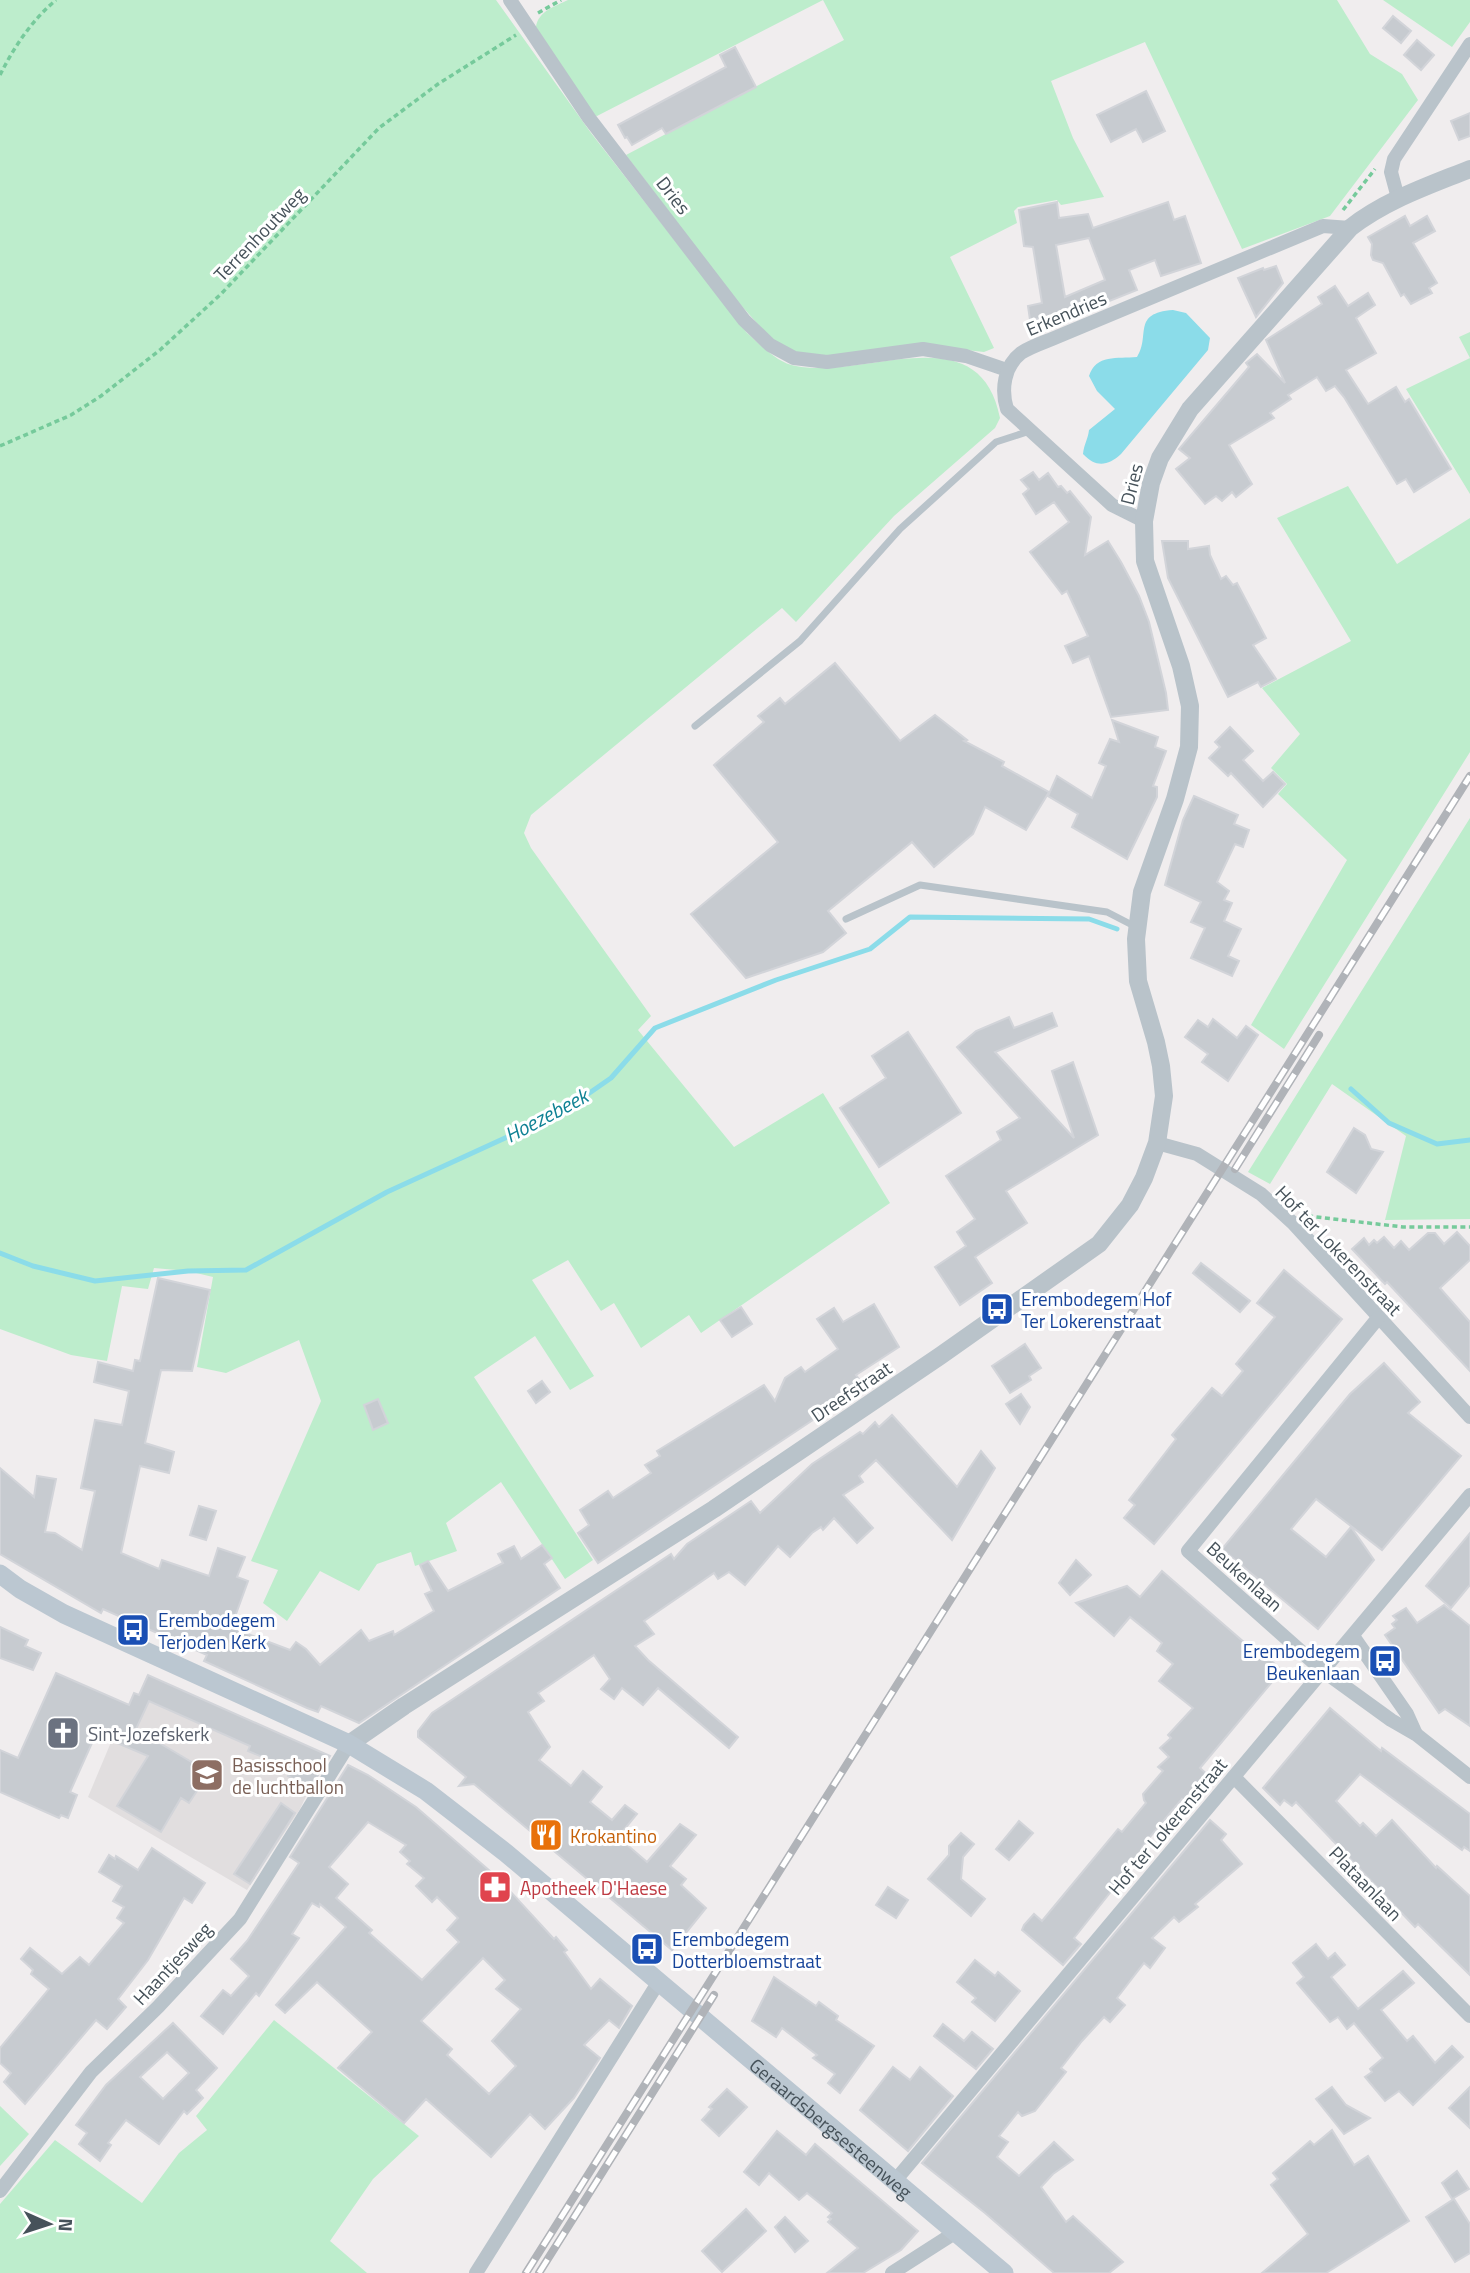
<svg xmlns="http://www.w3.org/2000/svg" width="1470" height="2273" viewBox="0 0 1470 2273" font-family="'Titillium Web',sans-serif">
<style>
.education{fill:#e1dedf}
.green{fill:#bdedcc}
.water{fill:#8bdce9}
.lines{fill:none;stroke-linecap:round;stroke-linejoin:round}
.stream{stroke:#8bdce9;stroke-width:5}
.building{fill:#c7cbd0;stroke:#d2d4d9;stroke-width:2;fill-rule:evenodd}
.path{stroke:#76ca9b;stroke-width:3.5;stroke-dasharray:5 3.5;stroke-linecap:butt}
.service{stroke:#b9c3ca;stroke-width:7}
.minor{stroke:#b9c3ca;stroke-width:14}
.tertiary{stroke:#b9c3ca;stroke-width:18}
.secondary{stroke:#bbc7d1;stroke-width:19}
.rail-casing{stroke:#b0b3b8;stroke-width:8}
.rail{stroke:#fff;stroke-width:5;stroke-dasharray:16;stroke-linecap:butt}
.labels{text-anchor:middle;dominant-baseline:central;stroke-width:6;stroke-linejoin:round;paint-order:stroke}
.street-label{font-size:19px;fill:#46525a;stroke:#fff}
.transit-label{font-size:19px;fill:#164399;stroke:#fff;text-anchor:start}
.worship-label{font-size:19px;fill:#5b616d;stroke:#fff;text-anchor:start}
.education-label{font-size:19px;fill:#785e54;stroke:#fff;text-anchor:start}
.food-label{font-size:19px;fill:#c56008;stroke:#fff;text-anchor:start}
.health-label{font-size:19px;fill:#be3a42;stroke:#fff;text-anchor:start}
.water-label{font-size:21px;font-style:italic;fill:#108294;stroke:#fff}
</style>
<rect width="100%" height="100%" fill="#f0edee"/>
<path class="education" d="M147,1675L326,1754L300,1809L247,1890L88,1797L127,1704H130L134,1693L139,1695Z"/>
<g class="green">
<path d="M0,0H496L591,133L747,333C761,345 777,363 796,366C865,380 980,313 1000,418L995,428L894,516L796,622L782,608L531,815L524,833L531,848L651,1016L638,1030L734,1147L823,1093L890,1203L701,1333L689,1315L641,1348L614,1303L601,1311L568,1260L532,1280L594,1376L570,1390L535,1336L474,1377L593,1560L565,1579L501,1482L446,1523L457,1551L415,1566L411,1552L377,1564L359,1591L320,1571L287,1621L263,1603L278,1570L251,1561L321,1401L299,1340L226,1373L197,1367L213,1277L188,1271L154,1268L148,1289L122,1286L107,1361L71,1355L0,1329Z"/>
<path d="M568,0H1337L1370,54L1402,74L1418,100L1330,216L1242,249L1145,42L1051,81L1073,138L1104,197L1061,205L1057,200L1018,207L1014,211L1017,223L950,257L994,348L984,352L966,350L832,356L794,352L772,340L731,294L626,155L844,40L823,0L597,116L593,115L536,27C538,11 556,6 568,0Z"/>
<path d="M1383,0H1470V22L1452,47Z"/>
<path d="M1470,332V494L1406,389L1470,358L1459,337Z"/>
<path d="M1348,486L1397,564L1470,518V752L1284,1049L1251,1025L1347,860L1278,794L1287,784L1271,768L1300,734L1262,688L1351,641L1277,518Z"/>
<path d="M1470,818V1219L1385,1220L1406,1136L1332,1084L1270,1184L1248,1172Z"/>
<path d="M274,2020L419,2136L373,2179L330,2241L367,2273H0V2204L55,2140L142,2203L179,2153L207,2130L196,2116Z"/>
<path d="M0,2106L29,2134L0,2166Z"/>
</g>
<path class="water" d="M1173,310L1186,313L1210,338L1208,350L1121,454C1108,466 1096,468 1083,454C1084,444 1088,439 1089,430L1115,409L1097,391L1089,376C1096,354 1117,359 1137,357C1151,336 1131,313 1173,310Z"/>
<g class="lines">
<g class="stream">
<path d="M1351,1089L1389,1123L1437,1144L1470,1140"/>
<path d="M0,1253L33,1266L95,1281L188,1271L246,1270L387,1192L562,1112L611,1078L655,1028L776,980L870,949L910,917L1089,919L1117,929"/>
</g>
</g>
<g class="building">
<path d="M1393,16L1411,31L1401,43L1383,28Z"/>
<path d="M1417,40L1434,55L1421,70L1404,55Z"/>
<path d="M735,47L756,87L666,134L662,128L632,145L627,137L625,138L618,125L726,67L720,55Z"/>
<path d="M1146,91L1165,131L1143,142L1136,129L1111,142L1097,115Z"/>
<path d="M1470,113V136L1459,140L1451,121Z"/>
<path d="M1057,202L1059,218L1088,214L1093,228L1168,202L1174,220L1185,216L1201,263L1161,276L1155,260L1129,270L1137,290L1047,326L1045,318L1030,320L1028,306L1042,303L1033,247L1024,246L1019,210ZM1089,238L1105,280L1065,297L1056,245Z"/>
<path d="M1405,216L1410,226L1427,216L1435,231L1413,243L1437,283L1429,288L1432,293L1411,304L1404,294L1401,296L1383,263L1373,260L1371,255L1372,244L1368,237Z"/>
<path d="M1276,266L1283,283L1256,317L1238,278L1263,268L1264,270Z"/>
<path d="M1335,286L1348,306L1368,293L1375,305L1356,318L1376,353L1346,370L1368,404L1396,387L1405,402L1409,399L1451,469L1414,492L1406,479L1397,484L1344,397L1335,386L1326,391L1317,377L1288,395L1291,399L1270,413L1274,418L1229,445L1252,484L1236,497L1232,492L1222,501L1216,496L1205,504L1176,469L1190,458L1179,449L1249,367L1246,363L1257,354L1285,383L1266,340L1322,304L1318,297Z"/>
<path d="M1033,472L1039,480L1048,473L1058,487L1061,486L1067,493L1070,491L1091,517L1085,555L1108,541L1121,562L1139,596L1149,622L1166,693L1168,710L1111,717L1089,656L1073,663L1065,646L1088,636L1067,591L1062,594L1030,552L1069,522L1054,502L1036,514L1023,494L1029,489L1021,480Z"/>
<path d="M1162,541H1188V549L1209,546L1210,555L1221,579L1226,576L1233,585L1237,583L1266,638L1253,645L1276,679L1261,687L1258,682L1228,697L1168,578Z"/>
<path d="M835,663L900,741L935,715L967,740L964,741L1004,762L1002,766L1049,792L1026,830L985,807L973,834L934,867L912,842L828,911L846,933L823,952L746,978L691,914L778,842L714,765L764,722L758,716L780,698L785,704Z"/>
<path d="M1112,720L1158,737L1155,747L1166,751L1153,786L1157,787V797L1127,859L1072,827L1078,814L1048,796L1057,776L1092,798L1106,766L1099,763L1110,739L1119,742Z"/>
<path d="M1230,727L1253,751L1243,760L1263,781L1273,772L1285,784L1263,807L1231,773L1228,776L1209,758L1220,747L1215,742Z"/>
<path d="M1194,796L1238,815L1234,824L1249,830L1243,847L1235,844L1217,882L1229,891L1224,900L1232,903L1224,921L1241,929L1228,956L1239,961L1232,976L1191,958L1205,928L1191,922L1201,902L1165,885L1183,820Z"/>
<path d="M1052,1013L1057,1026L995,1052L1074,1138L1052,1071L1073,1062L1098,1135L1006,1191L1027,1223L975,1257L992,1283L960,1305L935,1267L966,1246L957,1232L975,1219L946,1176L1001,1140L997,1132L1020,1118L957,1047L976,1031L1009,1017L1014,1028Z"/>
<path d="M1213,1019L1237,1038L1246,1026L1258,1035L1228,1081L1202,1062L1208,1054L1185,1037L1198,1020L1208,1027Z"/>
<path d="M908,1032L961,1113L879,1167L840,1108L886,1078L872,1056Z"/>
<path d="M1354,1128L1365,1135L1371,1149L1383,1152L1356,1193L1327,1172Z"/>
<path d="M1457,1232L1470,1246V1260L1440,1288L1470,1322V1371L1387,1282L1385,1284L1352,1249L1364,1238L1369,1245L1374,1240L1377,1243L1384,1237L1394,1248L1401,1241L1409,1250L1428,1233H1435L1444,1244Z"/>
<path d="M1201,1263L1250,1301L1240,1312L1193,1273Z"/>
<path d="M1284,1270L1342,1319L1154,1544L1124,1518L1135,1505L1129,1500L1176,1439L1172,1435L1212,1388L1222,1396L1243,1371L1236,1364L1275,1317L1257,1303Z"/>
<path d="M158,1278L210,1290L192,1371L161,1370L145,1443L174,1452L169,1473L140,1466L121,1553L159,1569L162,1560L209,1576L218,1548L245,1557L237,1577L248,1581L232,1625L236,1627L235,1629L290,1650L296,1642L306,1649L320,1665L361,1630L369,1641L393,1631L394,1635L434,1611L425,1594L432,1591L420,1565L428,1561L448,1591L503,1563L498,1554L514,1546L521,1559L542,1545L552,1558L544,1564L560,1588L359,1723L321,1706L318,1712L307,1708L204,1661L207,1655L103,1609L101,1613L0,1554V1468L34,1497L37,1476L56,1479L45,1532L55,1533L82,1550L95,1491L81,1488L95,1420L122,1425L129,1391L94,1382L98,1362L133,1371L135,1360L140,1361Z"/>
<path d="M874,1304L899,1347L856,1375L864,1386L598,1563L578,1533L589,1525L580,1510L608,1491L613,1498L651,1473L645,1465L660,1456L657,1451L764,1385L775,1401L785,1378L801,1367L805,1372L838,1349L817,1319L834,1308L843,1322Z"/>
<path d="M741,1307L752,1324L732,1337L720,1320Z"/>
<path d="M1025,1344L1041,1368L1029,1376L1031,1380L1010,1393L992,1366Z"/>
<path d="M1384,1363L1420,1402L1408,1413L1461,1456L1382,1550L1316,1499L1291,1529L1326,1557L1351,1527L1374,1560L1318,1629L1222,1549L1350,1394Z"/>
<path d="M542,1381L550,1392L536,1403L528,1391Z"/>
<path d="M1021,1394L1030,1407L1020,1424L1006,1404Z"/>
<path d="M378,1399L388,1423L373,1430L364,1405Z"/>
<path d="M892,1415L957,1487L981,1451L995,1468L952,1540L876,1460L859,1476L863,1482L843,1495L873,1528L857,1543L834,1518L823,1530L821,1527L812,1533L790,1557L778,1546L745,1585L729,1572L718,1579L714,1573L644,1621L654,1634L635,1646L648,1660L738,1737L729,1748L658,1688L643,1705L622,1688L614,1699L601,1689L610,1679L594,1655L538,1693L544,1701L528,1712L550,1747L539,1760L571,1786L583,1771L602,1787L590,1802L612,1820L625,1805L637,1814L618,1837L647,1862L680,1824L696,1835L670,1866L686,1879L681,1885L706,1908L672,1950L474,1784L459,1786L466,1777L418,1737V1731L432,1713L671,1554L674,1559L687,1544L751,1501L760,1513L812,1464L860,1432L863,1434L875,1422L879,1427Z"/>
<path d="M199,1506L216,1511L206,1540L190,1535Z"/>
<path d="M1470,1533V1585L1451,1608L1426,1586Z"/>
<path d="M1076,1560L1091,1575L1070,1595L1059,1583Z"/>
<path d="M1162,1571L1260,1656L1262,1653L1282,1670L1200,1768L1210,1777L1188,1804L1182,1799L1149,1838L1142,1848L1144,1850L1074,1938L1081,1944L1063,1965L1022,1930L1024,1925L1034,1914L1042,1921L1118,1829L1122,1832L1146,1803L1144,1800L1143,1794L1163,1771L1158,1767L1169,1757L1160,1748L1171,1738L1168,1735L1193,1708L1159,1681L1173,1664L1157,1651L1162,1643L1130,1617L1114,1636L1076,1603L1127,1586L1140,1597Z"/>
<path d="M1444,1605L1470,1626V1726L1445,1709L1439,1713L1385,1635L1395,1628L1392,1624L1397,1620L1393,1616L1406,1608L1417,1623Z"/>
<path d="M0,1627L28,1640L25,1646L41,1653L33,1670L0,1658Z"/>
<path d="M56,1673L129,1705L134,1693L139,1695L148,1675L330,1756L310,1788L288,1776L291,1769L248,1751L250,1746L149,1701L136,1729L205,1770L193,1789L197,1791L189,1803L181,1798L161,1832L117,1806L148,1756L96,1734L70,1792L77,1795L68,1818L61,1815L59,1818L0,1792V1750L18,1758Z"/>
<path d="M1330,1708L1381,1751L1382,1748L1470,1814V1851L1464,1847L1462,1850L1360,1774L1336,1801L1360,1826L1363,1823L1376,1836L1392,1820L1436,1868L1437,1866L1470,1896V1975L1418,1924L1415,1927L1296,1802L1292,1806L1284,1800L1280,1805L1263,1788Z"/>
<path d="M348,1765L368,1775L416,1807L498,1878L554,1939L556,1937L567,1950L564,1952L591,1989L600,1979L632,2006L619,2028L609,2020L584,2045L600,2058L574,2098L545,2129L530,2114L491,2157L426,2099L404,2123L338,2068L372,2032L317,1982L285,2013L276,2005L346,1927L320,1904L319,1907L312,1903L292,1934L299,1938L259,1996L256,1993L223,2034L201,2016L223,1990L231,1996L249,1976L231,1959L247,1941L299,1863L290,1857ZM368,1822L406,1845L400,1852L410,1861L407,1864L424,1878L416,1886L432,1902L437,1897L458,1918L447,1930L459,1942L422,1980L369,1933L372,1930L336,1898L348,1884L329,1867ZM483,1958L505,1980L496,1989L521,2009L492,2041L516,2066L489,2094L447,2055L452,2049L421,2021Z"/>
<path d="M281,1803L295,1813L250,1884L234,1874Z"/>
<path d="M1210,1820L1226,1834L1221,1840L1242,1864L1195,1904L1198,1907L1179,1922L1174,1917L1152,1938L1165,1948L1150,1968L1144,1963L1117,1998L1125,2005L1110,2022L1104,2017L1082,2041L1061,2068L1066,2072L1035,2111L1022,2116L1018,2112L999,2136L1008,2142L997,2157L1019,2176L1054,2142L1073,2160L1053,2174L1041,2187L1066,2222L1073,2216L1123,2262L1109,2273H1054L985,2213L922,2163Z"/>
<path d="M1019,1821L1033,1833L1009,1860L996,1849Z"/>
<path d="M961,1833L974,1844L963,1857L961,1879L985,1899L971,1916L928,1879L949,1855V1846Z"/>
<path d="M152,1848L205,1883L192,1903L184,1898L148,1960L118,1999L126,2007L107,2029L96,2020L25,2104L4,2082L11,2073L0,2063V2048L49,1989L31,1974L33,1970L21,1959L30,1948L62,1974L80,1957L89,1965L124,1923L117,1918L124,1907L113,1901L122,1886L99,1872L109,1855L115,1859L116,1856L138,1870Z"/>
<path d="M888,1887L908,1900L896,1918L876,1905Z"/>
<path d="M1316,1944L1328,1959L1335,1953L1345,1965L1331,1977L1358,2009L1403,1971L1414,1983L1381,2010L1407,2041L1413,2036L1435,2063L1452,2046L1463,2057L1413,2105L1399,2091L1385,2101L1365,2077L1372,2072L1370,2069L1383,2058L1354,2023L1347,2029L1338,2017L1330,2022L1297,1983L1304,1977L1293,1963Z"/>
<path d="M975,1960L995,1976L998,1972L1020,1991L995,2021L972,2002L976,1998L957,1982Z"/>
<path d="M774,1977L816,2006L819,2002L838,2016L836,2020L874,2046L840,2093L828,2083L835,2074L813,2058L817,2055L782,2028L776,2037L752,2021Z"/>
<path d="M173,2023L217,2068L196,2090L203,2098L187,2114L184,2111L159,2144L126,2120L108,2143L111,2145L100,2161L79,2144L87,2133L76,2125L106,2085ZM167,2052L189,2073L163,2099L140,2077Z"/>
<path d="M943,2024L964,2041L972,2032L993,2049L976,2069L934,2036Z"/>
<path d="M893,2067L910,2080L920,2067L953,2096L908,2151L860,2110Z"/>
<path d="M1332,2087L1346,2105L1370,2118L1344,2134L1316,2099Z"/>
<path d="M1470,2087V2128L1449,2108Z"/>
<path d="M727,2089L747,2107L719,2136L702,2120L712,2109L709,2107Z"/>
<path d="M1332,2130L1354,2165L1368,2156L1409,2221L1326,2273H1262L1308,2234L1271,2185L1278,2179L1273,2173L1310,2141L1314,2145Z"/>
<path d="M777,2131L806,2155L815,2144L918,2231L901,2250L863,2273H827L858,2248L828,2222L831,2219L828,2217L832,2213L807,2193L799,2200L769,2173L759,2185L744,2172Z"/>
<path d="M1457,2171L1469,2189L1452,2199L1442,2183Z"/>
<path d="M1454,2199L1470,2224V2253L1455,2262L1426,2217Z"/>
<path d="M746,2209L766,2231L722,2272L702,2251Z"/>
<path d="M785,2217L808,2241L795,2252L775,2227Z"/>
</g>
<g class="lines">
<g class="path">
<path d="M538,13L561,0"/>
<path d="M0,75C14,47 32,20 56,0"/>
<path d="M1343,210L1375,169"/>
<path d="M0,446L71,415L101,396L160,350L221,294L379,128L438,84L516,35"/>
<path d="M1308,1216L1403,1227H1470"/>
</g>
<g class="service">
<path d="M695,726L800,641L900,529L996,442L1030,431"/>
<path d="M846,919L920,885L1107,912L1136,927"/>
</g>
<g class="minor">
<path d="M510,0L589,118L744,320L770,345L794,358L827,362L923,349L966,356L1007,370"/>
<path d="M1398,198L1391,172L1394,159L1470,44"/>
<path d="M1144,521L1112,505L1007,409C1001,390 1004,366 1021,353C1030,347 1042,343 1052,339L1323,226L1350,228"/>
<path d="M1157,1143L1197,1154L1261,1194L1293,1223L1470,1417"/>
<path d="M1378,1318L1188,1551L1322,1670L1391,1720L1417,1735L1470,1777"/>
<path d="M1353,1636L1407,1714L1416,1734"/>
<path d="M1234,1777L1470,2016"/>
<path d="M894,2182L1470,1495"/>
<path d="M0,2191L91,2072L158,2007L240,1919L349,1744"/>
<path d="M476,2273L658,1983"/>
<path d="M892,2273L956,2232"/>
</g>
<path class="tertiary" d="M349,1744L404,1706L714,1509L940,1356L1099,1244L1130,1205L1144,1178L1157,1143L1164,1096L1161,1066L1156,1042L1138,981L1136,939L1142,892L1175,799L1189,747L1190,706L1181,666L1145,561L1144,521L1151,483L1160,458L1190,409L1350,228C1386,200 1428,186 1470,169"/>
<path class="secondary" id="s1" d="M0,1574L20,1589L64,1614L349,1744L426,1791L506,1853L1004,2273"/>
<defs>
<g id="rail">
<path d="M1235,1169L1319,1035"/>
<path d="M526,2273L1470,776"/>
<path d="M539,2273L714,1995"/>
</g>
</defs>
<use href="#rail" class="rail-casing"/>
<use href="#rail" class="rail"/>
</g>
<defs>
<symbol id="bus-square" viewBox="-11 -11 22 22"><rect x="-9" y="-9" width="18" height="18" rx="4" fill="#1a4fb4" stroke="#fff"/><path d="M-5-6H5V4H4V6H2V4H-2V6H-4V4H-5ZM-3.5-4V0h7V-4ZM-3.5 1.2v1.5H-2V1.2ZM2 1.2v1.5H3.5V1.2Z" fill="#fff"/></symbol>
<symbol id="church-square" viewBox="-11 -11 22 22"><rect x="-9" y="-9" width="18" height="18" rx="4" fill="#6b7280" stroke="#fff"/><path d="M-1.2-6h2.4v3.5h3.3v2.4h-3.3V6h-2.4V-.1h-3.3v-2.4h3.3Z" fill="#fff"/></symbol>
<symbol id="school-square" viewBox="-11 -11 22 22"><rect x="-9" y="-9" width="18" height="18" rx="4" fill="#8d6e63" stroke="#fff"/><path d="M0-5L7-2L0 1L-7-2ZM-4 1L0 2.5L4 1V4Q0 6-4 4Z" fill="#fff"/></symbol>
<symbol id="restaurant-square" viewBox="-11 -11 22 22"><rect x="-9" y="-9" width="18" height="18" rx="4" fill="#e8710a" stroke="#fff"/><path d="M-5-6h1v4h1v-4h1v4h1v-4h1v5L-1.5 .5V6h-2V.5L-5-1ZM5-6V6H3V1.5H1.5Q1.5-4 5-6Z" fill="#fff"/></symbol>
<symbol id="pharmacy-square" viewBox="-11 -11 22 22"><rect x="-9" y="-9" width="18" height="18" rx="4" fill="#e0444e" stroke="#fff"/><path d="M-2-6h4v4h4v4h-4v4h-4v-4h-4v-4h4Z" fill="#fff"/></symbol>
</defs>
<g fill-rule="evenodd">
<use href="#bus-square" x="978" y="1290" width="38" height="38"/>
<use href="#bus-square" x="114" y="1611" width="38" height="38"/>
<use href="#bus-square" x="1366" y="1642" width="38" height="38"/>
<use href="#church-square" x="44" y="1714" width="38" height="38"/>
<use href="#school-square" x="188" y="1756" width="38" height="38"/>
<use href="#restaurant-square" x="527" y="1816" width="38" height="38"/>
<use href="#pharmacy-square" x="476" y="1868" width="38" height="38"/>
<use href="#bus-square" x="628" y="1930" width="38" height="38"/>
</g>
<g class="labels">
<g class="street-label">
<text transform="translate(674 195) rotate(52)">Dries</text>
<text transform="translate(259 234) rotate(-46)">Terrenhoutweg</text>
<text transform="translate(1066 313) rotate(-23)">Erkendries</text>
<text transform="translate(1131 484) rotate(-76)">Dries</text>
<text transform="translate(1339 1250) rotate(46)">Hof ter Lokerenstraat</text>
<text transform="translate(851 1391) rotate(-34)">Dreefstraat</text>
<text transform="translate(1245 1576) rotate(42)">Beukenlaan</text>
<text transform="translate(1167 1826) rotate(-50)">Hof ter Lokerenstraat</text>
<text transform="translate(1366 1883) rotate(46)">Plataanlaan</text>
<text transform="translate(172 1963) rotate(-47)">Haantjesweg</text>
<text stroke="none"><textPath href="#s1" startOffset="1006">Geraardsbergsesteenweg</textPath></text>
</g>
<g class="transit-label">
<text x="1021" y="1298">Erembodegem Hof<tspan x="1021" dy="22">Ter Lokerenstraat</tspan></text>
<text x="158" y="1619">Erembodegem<tspan x="158" dy="22">Terjoden Kerk</tspan></text>
<text x="1360" y="1650" text-anchor="end">Erembodegem<tspan x="1360" dy="22">Beukenlaan</tspan></text>
<text x="672" y="1938">Erembodegem<tspan x="672" dy="22">Dotterbloemstraat</tspan></text>
</g>
<g class="worship-label">
<text x="88" y="1733">Sint-Jozefskerk</text>
</g>
<g class="education-label">
<text x="232" y="1764">Basisschool<tspan x="232" dy="22">de luchtballon</tspan></text>
</g>
<g class="food-label">
<text x="570" y="1835">Krokantino</text>
</g>
<g class="health-label">
<text x="520" y="1887">Apotheek D'Haese</text>
</g>
<g class="water-label">
<text transform="translate(546 1115) rotate(-28)">Hoezebeek</text>
</g>
</g>
<g transform="translate(49 2224) rotate(93)" stroke="#ffffff" stroke-width="5" paint-order="stroke">
<path d="M0-5L12 26L0 18L-12 26Z" fill="#46525a"/>
<text y="-10" font-size="19" font-weight="bold" text-anchor="middle" fill="#46525a">N</text>
</g>
</svg>
